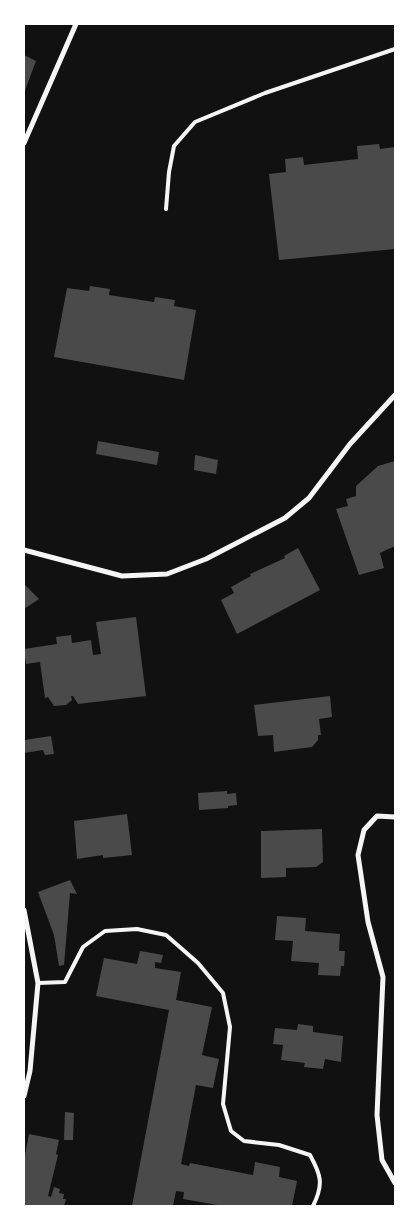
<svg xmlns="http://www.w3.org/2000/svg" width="419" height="1230" viewBox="0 0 419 1230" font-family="Literata,serif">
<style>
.building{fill:#4a4a4a}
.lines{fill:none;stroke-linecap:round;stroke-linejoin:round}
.service{stroke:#f5f5f5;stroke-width:4}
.minor{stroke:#f5f5f5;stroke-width:5}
</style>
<rect width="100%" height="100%" fill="#111"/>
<g class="building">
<path d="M24,55L36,61L24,93Z"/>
<path d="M379,144L380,149L395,147V249L279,260L269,174L286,172L285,159L303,157L304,165L358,159L357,146Z"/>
<path d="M90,286L110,289L109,295L154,302L155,297L175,300L174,306L196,310L184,380L54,357L67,288L89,291Z"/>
<path d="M98,441L159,452L157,465L96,454Z"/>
<path d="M195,455L218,460L216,474L194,470Z"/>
<path d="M395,461V546L380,553L384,568L359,575L336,509L348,506L346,499L356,496V486L378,466Z"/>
<path d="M298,548L320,590L237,634L221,600L234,593L231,587L251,576L250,574L285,558L284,556Z"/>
<path d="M24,584L39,599L24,609Z"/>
<path d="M136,617L146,696L78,704L73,696H71L72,700L66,705L54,706L48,697L45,698L40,662L26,664L24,649L57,644L56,637L71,635L72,643L91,640L93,655L101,654L96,622Z"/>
<path d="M330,696L332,717L319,719L321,735H318V740L312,747L274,752L273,735L258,736L254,705Z"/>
<path d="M51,736L54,754L45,755L43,750L24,753V740Z"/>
<path d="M227,791V794L236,793L237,805L228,806V808L199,810L198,793Z"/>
<path d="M127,814L132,855L103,858V855L77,859L74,821Z"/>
<path d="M322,829L323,862L316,867L286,868V877L261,878V831Z"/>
<path d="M70,880L77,894L70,893L64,965L59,966L54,935L38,892Z"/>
<path d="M277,916L306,918L305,931L340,934L339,951H345L344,966H341L340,976L318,975L319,963L291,961L293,941L275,940Z"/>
<path d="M140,951L163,955L161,963L155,962V968L181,972L176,1000L212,1007L202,1055L219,1059L213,1088L196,1085L181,1164L189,1166L190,1163L253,1175L255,1162L280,1167L279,1177L297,1181L292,1206H223L183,1199L184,1192L176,1191L173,1206H132L169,1010L96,996L104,958L137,964Z"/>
<path d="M298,1024L313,1026V1032L343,1036L341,1062L325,1059L323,1069L304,1067L305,1063L281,1060L283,1045L273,1044L275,1028L297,1030Z"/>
<path d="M65,1112L74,1113L73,1140H64Z"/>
<path d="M29,1134L59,1140L56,1154L58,1155L48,1196L51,1197L54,1187L60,1189L59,1193L64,1194L63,1199H66L64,1206H24V1160Z"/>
</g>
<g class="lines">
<g class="service">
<path d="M166,209L169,172L174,146L195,122L265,93L395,49"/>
<path d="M38,983L65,982L83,947L105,931L137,929L166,935L198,963L223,993L230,1027L223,1104L231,1131L244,1141L279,1145L310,1155C321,1175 324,1184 313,1206"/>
</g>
<g class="minor">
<path d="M24,143L76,24"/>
<path d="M24,550L122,576L167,574L206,559L285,518L309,498L350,444L395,395"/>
<path d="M395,817L377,816L364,830L358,855L368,922L383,977L377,1115L382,1160L395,1183"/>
<path d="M24,910L38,983L30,1071L24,1096"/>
</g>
</g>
<rect width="419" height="1230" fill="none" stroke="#ffffff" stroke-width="50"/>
</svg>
